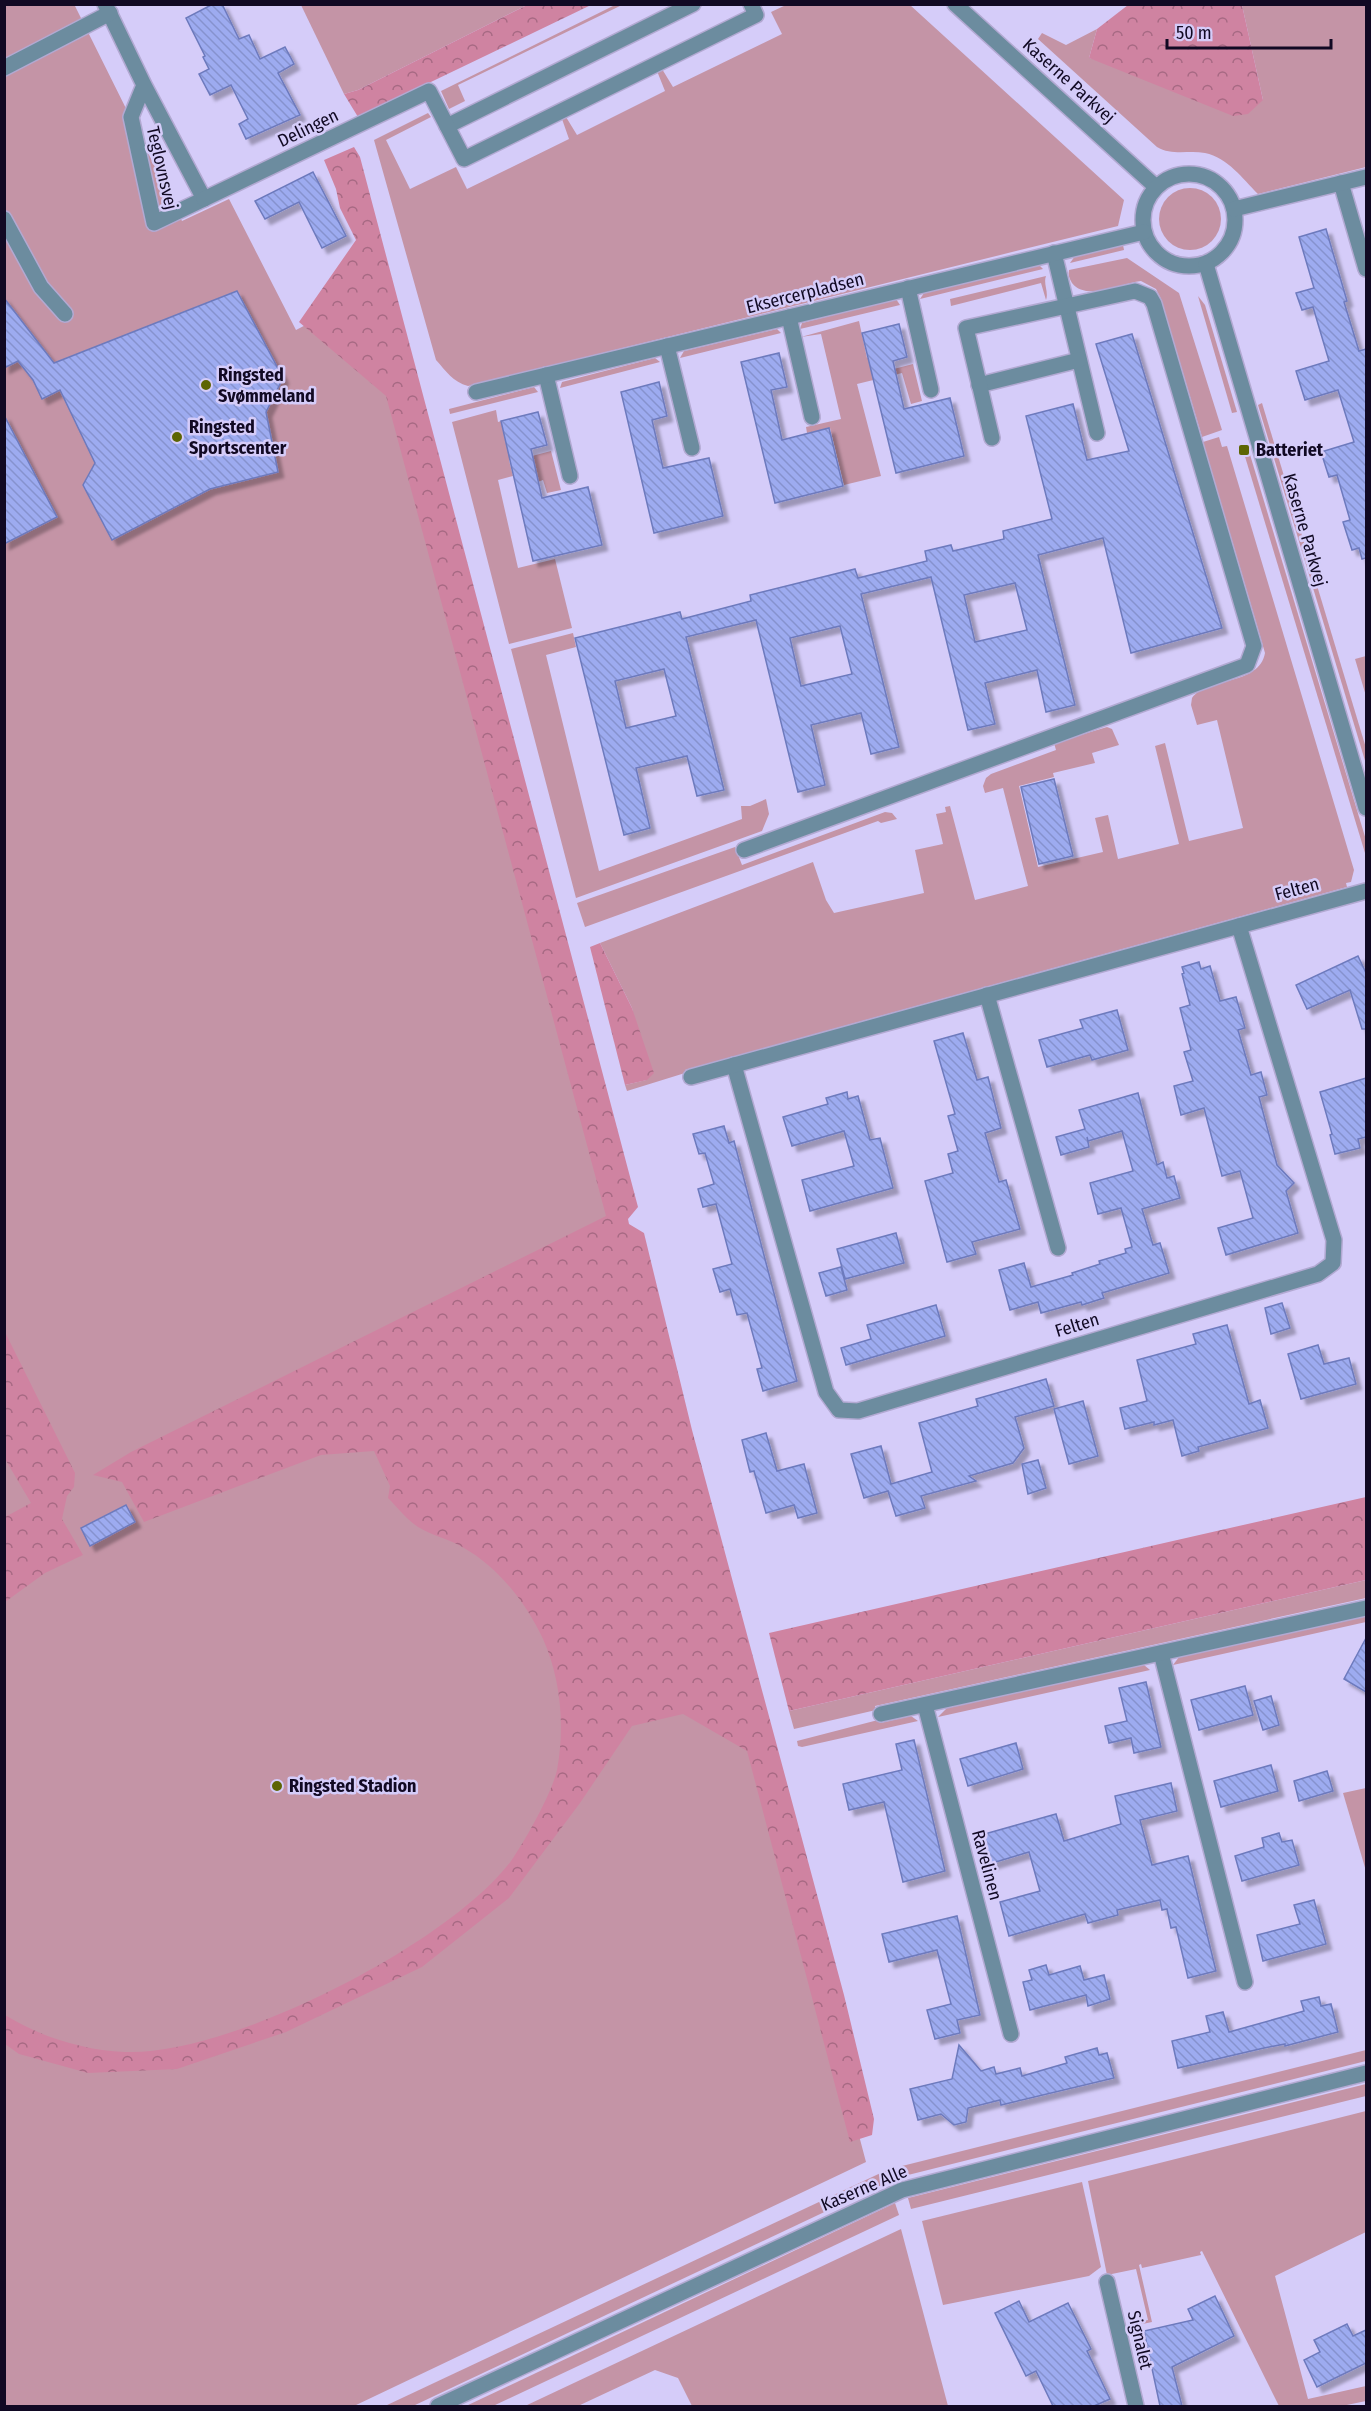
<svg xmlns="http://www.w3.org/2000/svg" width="1371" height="2411" viewBox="0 0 1371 2411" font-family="'Fira Sans Condensed',sans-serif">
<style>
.green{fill:#c494a6}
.forest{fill:url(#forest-crowns)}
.building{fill:url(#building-back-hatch);stroke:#6d7abd;stroke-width:1.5;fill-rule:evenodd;filter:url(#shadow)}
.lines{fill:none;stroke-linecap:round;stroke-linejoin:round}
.minor-casing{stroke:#b2a9d2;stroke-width:18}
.minor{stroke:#6c8c9f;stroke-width:15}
.poi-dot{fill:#5d6503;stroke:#d5ccf9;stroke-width:2}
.labels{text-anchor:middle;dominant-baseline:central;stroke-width:5;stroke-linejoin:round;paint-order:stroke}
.street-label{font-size:18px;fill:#110923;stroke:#d5ccf9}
.poi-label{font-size:18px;font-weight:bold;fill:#110923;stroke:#d5ccf9;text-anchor:start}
</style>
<defs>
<pattern id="forest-crowns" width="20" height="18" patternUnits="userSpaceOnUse" patternTransform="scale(1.5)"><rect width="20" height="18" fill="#cf83a1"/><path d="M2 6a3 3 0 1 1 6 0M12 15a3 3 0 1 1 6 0" fill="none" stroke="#a76983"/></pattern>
<pattern id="building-back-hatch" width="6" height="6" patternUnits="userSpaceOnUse" patternTransform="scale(1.5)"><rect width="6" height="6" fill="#9dabf0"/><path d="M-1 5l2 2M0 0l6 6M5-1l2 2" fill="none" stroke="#8692ce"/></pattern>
<filter id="shadow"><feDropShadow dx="5.5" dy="5.5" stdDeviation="1.5" flood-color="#0004"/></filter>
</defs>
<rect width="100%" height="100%" fill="#d5ccf9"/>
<g class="green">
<path d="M74,4L182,221L229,199L296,330L371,291L866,2162L354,2406H5L4,5Z"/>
<path d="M301,5H527L358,90L344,94Z"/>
<path d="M615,5H622L458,85L465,101L449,109L441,91Z"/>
<path d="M786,5H910L1124,200L1118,226L468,386C453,382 446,371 436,360L374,140L428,113L431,117L386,140L410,189L456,167L467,189L569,139L562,119L566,117L577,135L665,91L657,71L662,69L673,87L782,34L771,12Z"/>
<path d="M1242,5H1366V167L1258,194C1242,178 1228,158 1205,153C1189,150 1172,156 1157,147L1038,39L1042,33L1066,45L1097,29L1089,58L1263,100Z"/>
<circle cx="1190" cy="219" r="31"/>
<path d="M1123,245L1124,250L1070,263L1075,256Z"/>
<path d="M1127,258L1179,293L1222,430L1202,437L1161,299L1156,289L1141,281C1122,283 1087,302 1072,283C1069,278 1068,275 1069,270Z"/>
<path d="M1038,264L1043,269L920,299L924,293Z"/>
<path d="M1046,276C1043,284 1049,292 1046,300L1041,283L951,306L950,299Z"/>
<path d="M1198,296L1205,305L1237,412L1232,413Z"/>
<path d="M896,299L900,305L800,329L802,323Z"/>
<path d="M859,321L867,358L881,356L886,371L913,364L922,401L911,404L902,373L857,384L881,476L844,485L830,428L807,433L806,427L841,419L821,334L801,337Z"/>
<path d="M777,329L781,333L680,358L684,351Z"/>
<path d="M655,358L660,362L560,388L562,382Z"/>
<path d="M534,387L538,392L450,414L449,409Z"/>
<path d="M1262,403L1366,748V764L1258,405Z"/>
<path d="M496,410L498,422L501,421L526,456L509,460L513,476L498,480L518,568L555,559L572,628L509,644L452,422Z"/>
<path d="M1219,437L1222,447L1227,446L1354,870L1351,882L1346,883L1347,887L685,1070V1073L627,1091L625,1085L646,1080L632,1008L600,943L813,862L826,900L834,913L924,893L915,850L943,844L936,814L946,812L945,807L950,806L975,900L1028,886L1003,788L985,793L983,786L986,778L991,774L1056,750L1054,743L1107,727L1112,729L1119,745L1092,753L1095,763L1053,773L1054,777L1019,786L1038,867L1103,852L1095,818L1108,815L1118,859L1179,844L1155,746L1165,743L1189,841L1243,828L1217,720L1197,725L1191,705L1192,698C1209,676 1259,686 1265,653L1203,442Z"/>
<path d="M1248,448L1366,840V852L1365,853L1243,450Z"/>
<path d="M551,451L561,490L547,493L543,480L538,482L532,456Z"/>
<path d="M573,633L576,647L546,655L599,871L742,819L741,806H750L766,799L769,814L762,831L576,898L511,649Z"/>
<path d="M1366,656V696L1355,659Z"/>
<path d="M885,812L892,813L897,819L881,823L878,821L585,927L577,903L735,847L742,865Z"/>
<path d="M1366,1580V1598L875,1706L876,1710L794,1729L789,1711Z"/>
<path d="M1366,1616V1622L1173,1665L1179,1657Z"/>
<path d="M1144,1665L1150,1670L938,1717L947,1708Z"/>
<path d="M911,1716L918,1721L802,1747L798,1746L797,1741L878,1720L880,1723Z"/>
<path d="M1366,1788V1871L1343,1793Z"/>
<path d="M1366,2050V2061L904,2176L902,2166Z"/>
<path d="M1366,2084V2096L911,2209L908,2198Z"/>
<path d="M1366,2111V2232L1275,2276L1308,2399L1366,2386V2401L1342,2406H1279L1202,2251L1200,2252L1201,2255L1142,2268L1141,2264L1139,2265L1152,2322L1133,2326L1135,2333L1131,2334L1129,2324L1148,2320L1136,2269L1107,2275L1088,2181Z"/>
<path d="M887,2170L890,2181L413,2406H385Z"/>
<path d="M1082,2182L1101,2267L1089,2276L943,2305L922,2221Z"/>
<path d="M895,2203L899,2215L493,2406H466Z"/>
<path d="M901,2229L948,2406H692L678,2378L655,2370L578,2406H525Z"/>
</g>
<g class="forest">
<path d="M527,5H591L358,117L344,94L358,90Z"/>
<path d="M1128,5H1242L1263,100L1248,114L1233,116L1089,58L1097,29Z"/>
<path d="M354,147L360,157L638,1207L628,1219L629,1224L644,1233L692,1430L844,1995L874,2119L872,2135L850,2142L747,1751L683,1714L632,1726L580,1803L509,1898L422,1967L286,2032L177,2069L88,2073L19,2054L5,2044V2015C41,2037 82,2050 125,2052C230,2056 449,1944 511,1861C525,1841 552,1793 557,1770C565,1727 561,1679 543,1639C526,1603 499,1568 464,1548C450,1539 432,1536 418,1527C407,1520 397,1507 388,1498L390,1486L374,1451L321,1455L144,1522L122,1482L93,1475L131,1452L606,1216L386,396L299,322L356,240L340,208L336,189L324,160Z"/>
<path d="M600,943L632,1008L654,1073L647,1080L625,1085L590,947Z"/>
<path d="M5,1332L75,1473L74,1487L67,1496L62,1519L83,1555L45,1573L5,1602V1517L31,1503L5,1459Z"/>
<path d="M1366,1497V1580L789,1711L769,1633Z"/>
</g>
<g class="building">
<path d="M213,4H222L239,39L249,35L260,59L285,47L294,64L278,73L300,115L246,139L239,124L248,119L231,85L210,95L199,74L209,69L203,57L205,56L186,18Z"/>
<path d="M313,172L346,236L322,248L299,202L265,219L255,201Z"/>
<path d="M1326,229L1347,301L1344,302L1359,351L1366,349V558L1362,559L1359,548L1352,550L1343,522L1350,520L1337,475L1329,477L1321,452L1354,442L1338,390L1305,400L1296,371L1329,361L1313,307L1302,310L1296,293L1314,288L1299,237Z"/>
<path d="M237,291L283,378L266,412L278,472L210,489L112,540L83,485L95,463L60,390L42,399L33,380L18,361L4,368V298L54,363Z"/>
<path d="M899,324L907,357L893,361L904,409L950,398L964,456L896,473L862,333Z"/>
<path d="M1132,334L1222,628L1131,653L1103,538L1038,555L1075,705L1046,712L1037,670L985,683L995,724L968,730L931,577L861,594L899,747L871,754L861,713L811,725L825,785L798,792L756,620L686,637L724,790L697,796L687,756L636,768L650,828L624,835L575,638L680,612L682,619L751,601L750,595L855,569L858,578L927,561L925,551L951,545L953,551L1004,539L1003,531L1052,519L1026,416L1073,404L1087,460L1129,451L1096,344ZM1015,583L1027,630L975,642L964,595ZM840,626L852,674L801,686L790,638ZM664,669L676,716L626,728L615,681Z"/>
<path d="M779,353L787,387L771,390L782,440L829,428L843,486L775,503L741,362Z"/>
<path d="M659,382L667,416L652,420L663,468L709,458L723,516L654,533L621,392Z"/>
<path d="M538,412L547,445L531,449L542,498L588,487L602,545L533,561L501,421Z"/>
<path d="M4,415L57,517L4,544Z"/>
<path d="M1054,779L1073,856L1039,864L1021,787Z"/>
<path d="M1358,956L1366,973V1029H1362L1350,990L1307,1009L1296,985Z"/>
<path d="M1199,962L1201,969L1210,966L1220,1001L1236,997L1245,1028L1238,1030L1251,1075L1261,1072L1267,1095L1259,1097L1277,1165L1294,1183L1286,1191L1298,1233L1226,1255L1218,1228L1253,1218L1240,1171L1222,1176L1204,1108L1181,1115L1174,1086L1193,1081L1184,1052L1191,1050L1180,1008L1190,1005L1182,974L1184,973L1182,967Z"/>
<path d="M1117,1010L1128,1050L1092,1060L1090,1055L1047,1067L1039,1040L1083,1028L1080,1020Z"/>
<path d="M963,1033L977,1080L988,1077L1001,1128L985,1133L999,1182L1006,1180L1020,1229L972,1242L976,1254L947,1262L925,1181L953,1173L948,1154L958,1151L948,1116L955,1114L934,1041Z"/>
<path d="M1366,1078V1137L1358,1139L1360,1148L1335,1154L1330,1135L1332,1134L1320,1092Z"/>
<path d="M847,1092L848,1099L858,1096L870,1140L880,1138L893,1188L810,1211L802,1180L854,1166L844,1131L792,1146L783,1117L828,1104L826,1098Z"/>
<path d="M1138,1093L1157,1165L1163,1162L1167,1178L1174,1176L1180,1198L1142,1209L1153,1245L1160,1243L1169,1273L1102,1293L1104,1298L1082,1305L1081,1302L1041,1313L1038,1302L1010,1310L999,1270L1024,1263L1031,1287L1073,1275L1072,1273L1100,1264L1099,1261L1126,1253L1125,1249L1132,1247L1121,1208L1098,1214L1090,1183L1133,1171L1122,1131L1088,1141L1087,1137L1089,1147L1061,1155L1056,1137L1085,1129L1079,1110Z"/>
<path d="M724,1126L729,1143L734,1141L797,1381L763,1391L757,1369L762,1368L747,1313L737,1315L730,1289L720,1292L713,1269L732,1264L716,1204L703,1207L698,1189L714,1184L705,1153L699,1154L693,1134Z"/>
<path d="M896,1233L904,1263L845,1279L837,1249Z"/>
<path d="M841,1267L847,1290L826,1296L819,1273Z"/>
<path d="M1282,1303L1290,1328L1271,1334L1265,1308Z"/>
<path d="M936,1305L945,1336L846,1365L841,1348L871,1339L867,1325Z"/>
<path d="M1227,1325L1249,1404L1260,1400L1268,1428L1198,1447L1199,1451L1182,1456L1173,1420L1154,1425V1422L1125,1429L1120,1408L1147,1401L1137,1360L1196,1344L1193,1334Z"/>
<path d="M1318,1345L1324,1364L1349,1358L1356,1384L1301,1399L1288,1354Z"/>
<path d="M1046,1379L1054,1406L1015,1417L1024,1448L1013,1463L969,1476L976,1481L921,1496L925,1508L896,1516L888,1491L864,1498L851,1454L881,1446L891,1484L932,1472L919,1423L978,1406L976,1399Z"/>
<path d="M1083,1401L1098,1456L1069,1464L1054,1409Z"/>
<path d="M766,1433L777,1471L804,1464L817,1513L798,1518L794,1505L766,1513L754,1471L750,1472L742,1440Z"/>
<path d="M1038,1460L1046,1488L1028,1494L1022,1464Z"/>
<path d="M126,1505L135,1522L90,1546L81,1528Z"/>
<path d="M1366,1638V1692L1344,1679Z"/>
<path d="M1146,1682L1161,1747L1134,1753L1131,1738L1109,1743L1105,1726L1127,1721L1119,1688Z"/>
<path d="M1245,1686L1253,1715L1199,1730L1191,1700Z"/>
<path d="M1271,1696L1279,1725L1263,1730L1254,1701Z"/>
<path d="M914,1740L945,1871L903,1882L884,1802L849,1810L843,1784L902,1770L896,1744Z"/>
<path d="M1016,1743L1023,1769L968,1786L960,1759Z"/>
<path d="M1271,1765L1278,1791L1221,1807L1214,1781Z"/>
<path d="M1327,1771L1333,1791L1299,1801L1294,1781Z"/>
<path d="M1171,1783L1177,1811L1140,1820L1152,1865L1188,1856L1216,1971L1188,1978L1176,1927L1171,1928L1167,1909L1162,1910L1160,1900L1117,1910L1118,1915L1088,1923L1085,1914L1009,1936L1000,1902L1040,1891L1029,1852L989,1864L981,1835L1056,1814L1064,1841L1121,1824L1115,1796Z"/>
<path d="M1279,1833L1282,1842L1292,1840L1299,1865L1242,1881L1235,1856L1264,1847L1262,1838Z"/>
<path d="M1314,1900L1326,1944L1263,1961L1257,1935L1300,1924L1294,1905Z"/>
<path d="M957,1916L980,2015L957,2020L960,2033L935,2039L927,2010L951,2004L937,1950L889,1962L882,1934Z"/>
<path d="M1046,1965L1049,1975L1080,1966L1084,1980L1104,1975L1110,1999L1088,2006L1086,1995L1030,2010L1023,1982L1032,1980L1029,1970Z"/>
<path d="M1319,1997L1321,2006L1331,2004L1338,2032L1285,2046V2044L1264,2048L1178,2068L1172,2041L1210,2032L1206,2016L1223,2012L1229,2032L1304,2011L1301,2001Z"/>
<path d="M959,2045L981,2071L994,2067L996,2074L1020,2068L1022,2076L1067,2063L1065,2057L1097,2048L1099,2055L1107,2053L1114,2078L1001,2105L1000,2100L968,2108L966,2122L954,2125L941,2114L918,2120L910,2089L952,2079Z"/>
<path d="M1215,2296L1234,2336L1172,2367L1182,2406H1160L1144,2331L1193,2320L1188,2309Z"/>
<path d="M1019,2301L1029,2322L1068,2303L1091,2349L1087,2351L1110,2399L1094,2406H1053L1036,2371L1026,2376L995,2313Z"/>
<path d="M1347,2324L1353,2336L1366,2330V2363L1317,2387L1304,2360L1320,2352L1314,2340Z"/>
</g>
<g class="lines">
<defs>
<g id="minor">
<path d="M105,4L144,85L204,199L154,223L131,117L144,85"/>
<path d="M955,4L1156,187"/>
<path d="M4,68L110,13"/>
<path d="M447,126L693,4"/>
<circle cx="1189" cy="220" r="46"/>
<path d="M1341,183L1366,269"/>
<path d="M204,199L429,91L464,159L756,15L751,4"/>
<path d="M1234,209L1366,177"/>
<path d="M4,219L41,287L65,314"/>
<path d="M1054,253L1097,433"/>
<path d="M1206,264L1366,808"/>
<path d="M908,288L931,390"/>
<path d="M789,317L812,417"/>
<path d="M667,346L692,448"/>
<path d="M546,375L570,476"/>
<path d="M979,385L1079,360"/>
<path d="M476,392L1144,232"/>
<path d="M744,850L1247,665L1254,646L1154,304L1150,297L1135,291L966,328L992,438"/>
<path d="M987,995L1058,1248"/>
<path d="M734,1065L826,1392L839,1410L858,1411L1318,1274L1333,1263L1334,1240L1239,926"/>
<path d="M691,1077L1366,891"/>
<path d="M1161,1653L1245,1982"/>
<path d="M925,1705L1011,2034"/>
<path d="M881,1714L1366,1608"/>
<path d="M1107,2282L1136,2406"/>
<path d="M438,2406L902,2190L1366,2073"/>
</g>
</defs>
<use href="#minor" class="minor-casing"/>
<use href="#minor" class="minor"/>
</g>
<g class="poi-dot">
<circle cx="206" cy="385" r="6"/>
<circle cx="177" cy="437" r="6"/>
<rect x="1238" y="444" width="12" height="12" rx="3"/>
<circle cx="277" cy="1786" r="6"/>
</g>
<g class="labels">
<g class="street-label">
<text transform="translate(1069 81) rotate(42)">Kaserne Parkvej</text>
<text transform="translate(308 128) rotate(-26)">Delingen</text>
<text transform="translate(162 168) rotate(77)">Teglovnsvej</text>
<text transform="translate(805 293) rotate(-14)">Eksercerpladsen</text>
<text transform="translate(1305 530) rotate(74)">Kaserne Parkvej</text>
<text transform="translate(1297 889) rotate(-15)">Felten</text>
<text transform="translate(1077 1325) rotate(-17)">Felten</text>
<text transform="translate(987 1865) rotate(75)">Ravelinen</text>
<text transform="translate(864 2188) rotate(-23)">Kaserne Alle</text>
<text transform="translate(1140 2340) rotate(77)">Signalet</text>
</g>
<g class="poi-label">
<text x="218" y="375">Ringsted<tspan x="218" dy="21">Svømmeland</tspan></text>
<text x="189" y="427">Ringsted<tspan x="189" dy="21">Sportscenter</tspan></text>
<text x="1256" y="450">Batteriet</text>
<text x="289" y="1786">Ringsted Stadion</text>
</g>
</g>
<rect width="1371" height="2411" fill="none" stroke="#110923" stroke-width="12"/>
<path d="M1167 39v9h164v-9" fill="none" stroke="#110923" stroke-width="3"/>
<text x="1176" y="39" font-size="18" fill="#110923" stroke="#d5ccf9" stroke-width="4.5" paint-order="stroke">50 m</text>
</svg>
